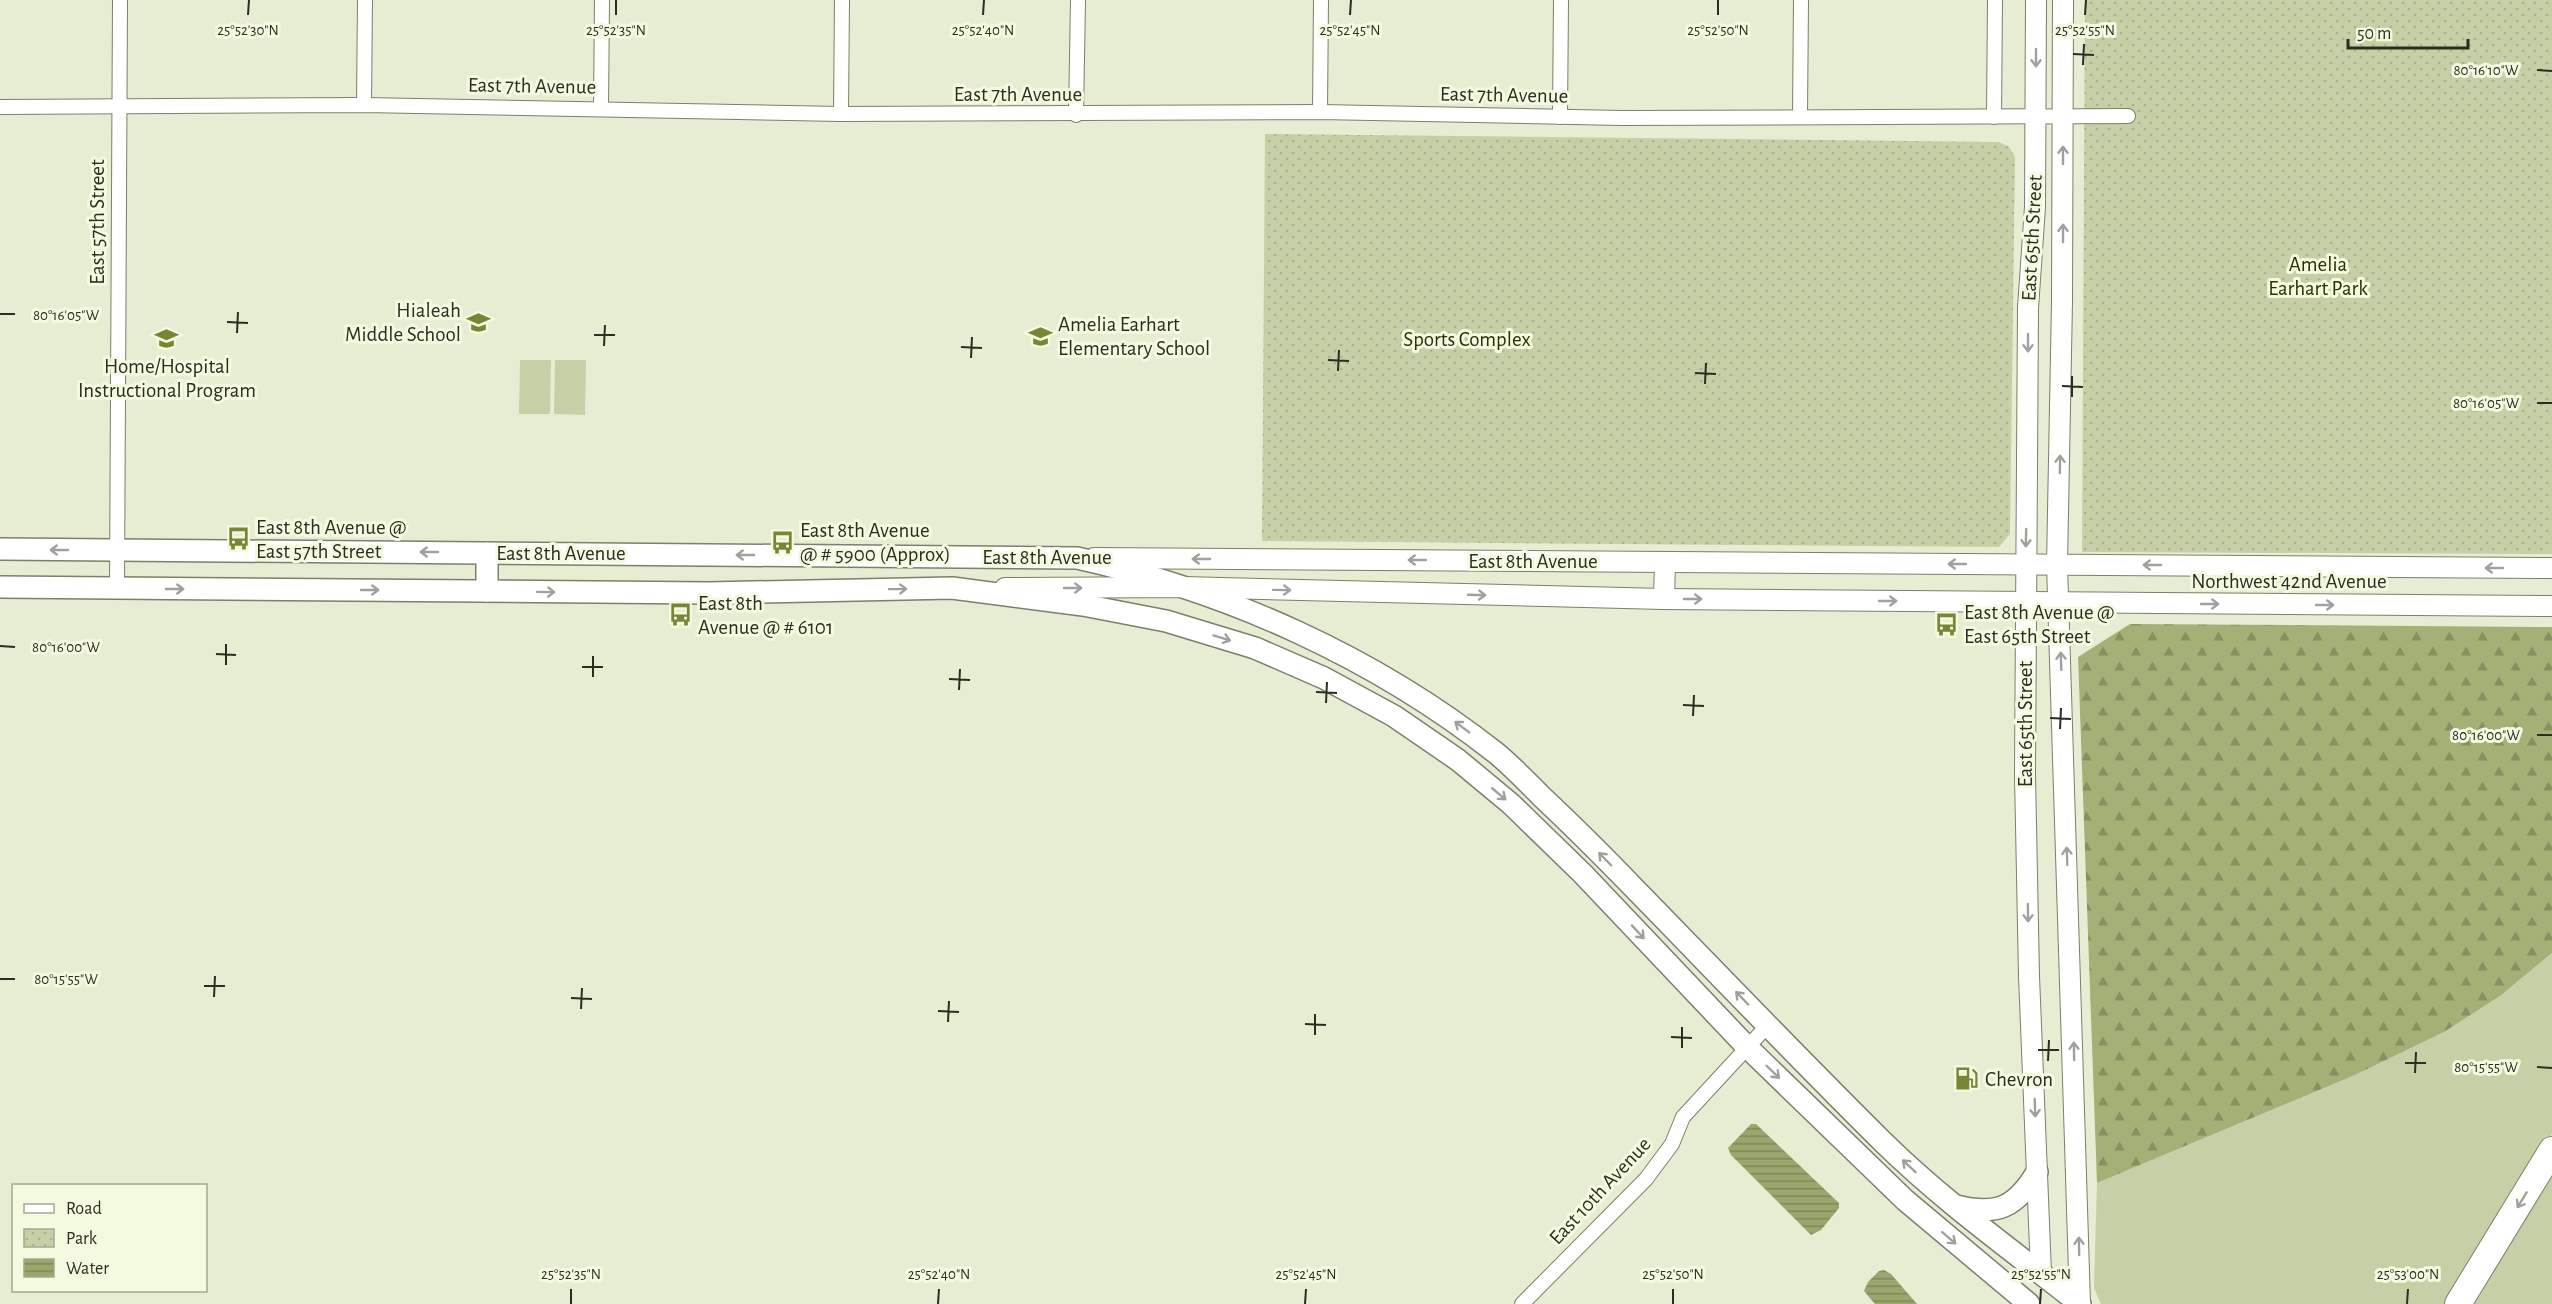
<svg xmlns="http://www.w3.org/2000/svg" width="2552" height="1304" viewBox="0 0 2552 1304" font-family="'Alegreya Sans',sans-serif">
<style>
.green{fill:#c6cfa6}
.forest{fill:url(#forest-firs)}
.park{fill:url(#park-dots)}
.water{fill:url(#water-rules)}
.lines{fill:none;stroke-linecap:round;stroke-linejoin:round}
.minor-casing{stroke:#7a8069;stroke-width:16}
.secondary-casing{stroke:#7a8069;stroke-width:22}
.primary-casing{stroke:#7a8069;stroke-width:24}
.motorway-casing{stroke:#7a8069;stroke-width:28}
.minor{stroke:#fff;stroke-width:14}
.secondary{stroke:#fff;stroke-width:20}
.primary{stroke:#fff;stroke-width:21}
.motorway{stroke:#fff;stroke-width:26}
.oneway{stroke:#a0a09c}
.ticks{fill:none;stroke:#2b2d23;stroke-width:2}
.labels{text-anchor:middle;dominant-baseline:central;stroke-width:6;stroke-linejoin:round;paint-order:stroke}
.street-label{font-size:21px;fill:#2b2d23;stroke:#f4fae0}
.park-label{font-size:21px;fill:#2a3102;stroke:#f4fae0}
.poi-label{font-size:21px;fill:#2b2d23;stroke:#f4fae0;text-anchor:start}
.ticks-label{font-size:15px;text-anchor:middle;fill:#2b2d23;stroke:#f4fae0;stroke-width:6;stroke-linejoin:round;paint-order:stroke}
</style>
<defs>
<pattern id="forest-firs" width="22" height="20" patternUnits="userSpaceOnUse" patternTransform="scale(1.5)"><rect width="22" height="20" fill="#a4b075"/><path d="M5 1l3.5 6h-7zM16 11l3.5 6h-7z" fill="#869060"/></pattern>
<pattern id="park-dots" width="8" height="8" patternUnits="userSpaceOnUse" patternTransform="scale(1.5)"><rect width="8" height="8" fill="#c6cfa6"/><path d="M2 2h.1M6 6h.1" fill="none" stroke="#aab28f" stroke-width="1.8" stroke-linecap="round"/></pattern>
<pattern id="water-rules" width="6" height="5" patternUnits="userSpaceOnUse" patternTransform="scale(1.5)"><rect width="6" height="5" fill="#9aa66b"/><path d="M0 2.5h6" fill="none" stroke="#7e8858"/></pattern>
</defs>
<rect width="100%" height="100%" fill="#e7edd3"/>
<g class="green">
<path d="M520,360H551L550,414H519Z"/>
<path d="M555,360H586L585,415L554,414Z"/>
<path d="M2552,953V1134L2450,1304H2101L2094,1288L2097,1183L2355,1075L2444,1032L2500,996Z"/>
<path d="M2552,1167V1304H2469Z"/>
</g>
<path class="forest" d="M2130,624L2552,627V953L2500,996L2444,1032L2355,1075L2097,1183L2078,657Z"/>
<g class="park">
<path d="M2085,0H2552V554L2082,552Z"/>
<path d="M1265,134L1999,142L2009,147L2015,157L2010,534L1999,547L1262,541Z"/>
</g>
<g class="water">
<path d="M1751,1124H1756L1839,1203V1208L1821,1230L1811,1235L1731,1155L1728,1148Z"/>
<path d="M1884,1270L1891,1274L1917,1304H1875L1864,1291L1868,1282L1879,1271Z"/>
</g>
<g class="lines">
<defs>
<g id="minor">
<path d="M364,105L365,0"/>
<path d="M0,107L364,105L841,114L1320,112L1622,118L2128,116"/>
<path d="M601,108L602,0"/>
<path d="M1320,112L1321,0"/>
<path d="M841,114L842,0"/>
<path d="M1076,115L1078,0"/>
<path d="M1800,116L1801,0"/>
<path d="M1560,117L1561,0"/>
<path d="M1994,117L1995,0"/>
<path d="M117,588L120,0"/>
<path d="M1522,1304L1646,1179L1672,1144L1683,1117L1768,1025"/>
</g>
<g id="secondary">
<path d="M2036,0L2035,207L2028,308L2025,775L2029,976L2041,1273"/>
<path d="M2063,0L2062,301L2057,565L2080,1304"/>
<path d="M1094,558L2552,568"/>
<path d="M1005,588L1182,587L1664,599L2552,606"/>
<path d="M1664,599L1665,562"/>
</g>
<g id="primary">
<path d="M0,549L1077,558C1227,591 1374,657 1496,753C1512,766 1527,782 1542,797C1573,826 1603,856 1633,887C1716,972 1798,1058 1883,1142C1944,1202 2013,1251 2080,1304"/>
<path d="M0,587L709,593L952,588L1083,605L1166,621L1255,648L1324,678L1394,716L1458,760L1511,804L1583,874L1747,1047L1905,1200L2029,1304"/>
<path d="M487,591V553"/>
<path d="M1956,1206C1996,1216 2016,1208 2037,1172"/>
</g>
<path id="motorway" d="M2458,1304L2552,1150"/>
</defs>
<use href="#minor" class="minor-casing"/>
<use href="#secondary" class="secondary-casing"/>
<use href="#primary" class="primary-casing"/>
<use href="#motorway" class="motorway-casing"/>
<use href="#minor" class="minor"/>
<use href="#secondary" class="secondary"/>
<use href="#primary" class="primary"/>
<use href="#motorway" class="motorway"/>
</g>
<defs><path id="oneway-shaft" d="M-6 0H5M1.5-3L5.5 0L1.5 3" fill="none" stroke-width="1.6" stroke-linecap="round" stroke-linejoin="round" transform="scale(1.5)"/></defs>
<g class="oneway">
<use href="#oneway-shaft" transform="translate(2036 58) rotate(90)"/>
<use href="#oneway-shaft" transform="translate(2063 155) rotate(-90)"/>
<use href="#oneway-shaft" transform="translate(2063 233) rotate(-90)"/>
<use href="#oneway-shaft" transform="translate(2028 343) rotate(90)"/>
<use href="#oneway-shaft" transform="translate(2060 464) rotate(-89)"/>
<use href="#oneway-shaft" transform="translate(2026 538) rotate(91)"/>
<use href="#oneway-shaft" transform="translate(59 550) rotate(-180)"/>
<use href="#oneway-shaft" transform="translate(429 552) rotate(-180)"/>
<use href="#oneway-shaft" transform="translate(745 555) rotate(-180)"/>
<use href="#oneway-shaft" transform="translate(1201 559) rotate(-180)"/>
<use href="#oneway-shaft" transform="translate(1417 560) rotate(-180)"/>
<use href="#oneway-shaft" transform="translate(1957 564) rotate(-180)"/>
<use href="#oneway-shaft" transform="translate(2152 565) rotate(-180)"/>
<use href="#oneway-shaft" transform="translate(2494 568) rotate(-180)"/>
<use href="#oneway-shaft" transform="translate(1073 588)"/>
<use href="#oneway-shaft" transform="translate(175 589)"/>
<use href="#oneway-shaft" transform="translate(898 589) rotate(-1)"/>
<use href="#oneway-shaft" transform="translate(370 590)"/>
<use href="#oneway-shaft" transform="translate(1282 590) rotate(1)"/>
<use href="#oneway-shaft" transform="translate(546 592) rotate(1)"/>
<use href="#oneway-shaft" transform="translate(1477 595) rotate(2)"/>
<use href="#oneway-shaft" transform="translate(1693 599)"/>
<use href="#oneway-shaft" transform="translate(1888 601)"/>
<use href="#oneway-shaft" transform="translate(2210 604)"/>
<use href="#oneway-shaft" transform="translate(2325 605)"/>
<use href="#oneway-shaft" transform="translate(1222 638) rotate(17)"/>
<use href="#oneway-shaft" transform="translate(2061 661) rotate(-92)"/>
<use href="#oneway-shaft" transform="translate(1462 727) rotate(-143)"/>
<use href="#oneway-shaft" transform="translate(1499 794) rotate(40)"/>
<use href="#oneway-shaft" transform="translate(2067 856) rotate(-92)"/>
<use href="#oneway-shaft" transform="translate(1605 859) rotate(-134)"/>
<use href="#oneway-shaft" transform="translate(2028 913) rotate(89)"/>
<use href="#oneway-shaft" transform="translate(1638 932) rotate(47)"/>
<use href="#oneway-shaft" transform="translate(1742 998) rotate(-134)"/>
<use href="#oneway-shaft" transform="translate(2074 1051) rotate(-91)"/>
<use href="#oneway-shaft" transform="translate(1773 1072) rotate(44)"/>
<use href="#oneway-shaft" transform="translate(2035 1108) rotate(88)"/>
<use href="#oneway-shaft" transform="translate(1909 1166) rotate(-137)"/>
<use href="#oneway-shaft" transform="translate(2522 1200) rotate(121)"/>
<use href="#oneway-shaft" transform="translate(1949 1238) rotate(41)"/>
<use href="#oneway-shaft" transform="translate(2079 1246) rotate(-91)"/>
</g>
<path class="ticks" d="M248,15L249,0M616,15V0M983,15L984,0M1350,15L1351,0M1718,15V0M2085,15L2086,0M2073,54L2094,55M2083,65L2084,44M2537,70L2552,71M0,314H15M227,322L248,323M237,333L238,312M594,335H615M604,346L605,325M961,347L982,348M971,358L972,337M1328,360L1349,361M1338,371L1339,350M1695,373L1716,374M1705,384L1706,363M2062,386L2083,387M2072,397V376M2537,403H2552M0,646L15,647M216,654L236,655M226,665V644M582,667H603M593,677V656M949,679L970,680M959,690L960,669M1316,692L1337,693M1326,703L1327,682M1683,705L1704,706M1693,716L1694,695M2050,718L2071,719M2060,729L2061,708M2537,735H2552M0,979H15M204,986H225M214,997L215,976M571,998L592,999M581,1009L582,988M938,1011L959,1012M948,1022L949,1001M1305,1024L1326,1025M1315,1035V1014M1671,1037L1692,1038M1682,1048V1027M2038,1050H2059M2048,1061L2049,1040M2405,1063H2426M2537,1067L2552,1068M2415,1073L2416,1052M571,1304V1289M938,1304L939,1289M1305,1304L1306,1289M1673,1304V1289M2040,1304L2041,1289M2407,1304L2408,1289"/>
<defs>
<symbol id="school-bare" viewBox="-9 -9 18 18"><path d="M0-5L7-2L0 1L-7-2ZM-4 1L0 2.5L4 1V4Q0 6-4 4Z" fill="#788534" stroke="#f4fae0" stroke-width="2.5" paint-order="stroke"/></symbol>
<symbol id="bus-bare" viewBox="-9 -9 18 18"><path d="M-5-6H5V4H4V6H2V4H-2V6H-4V4H-5ZM-3.5-4V0h7V-4ZM-3.5 1.2v1.5H-2V1.2ZM2 1.2v1.5H3.5V1.2Z" fill="#788534" stroke="#f4fae0" stroke-width="2.5" paint-order="stroke"/></symbol>
<symbol id="fuel-bare" viewBox="-9 -9 18 18"><path d="M-5.5-6h7V0h2V4h1.3V-2.5L3-4.5l.8-.8L6-3V5H2.5V1h-1V6h-7ZM-4.2-4.7v3.2H.2V-4.7Z" fill="#788534" stroke="#f4fae0" stroke-width="2.5" paint-order="stroke"/></symbol>
</defs>
<g fill-rule="evenodd">
<use href="#school-bare" x="462" y="306" width="33" height="33"/>
<use href="#school-bare" x="1024" y="320" width="33" height="33"/>
<use href="#school-bare" x="150" y="322" width="33" height="33"/>
<use href="#bus-bare" x="222" y="522" width="33" height="33"/>
<use href="#bus-bare" x="766" y="526" width="33" height="33"/>
<use href="#bus-bare" x="664" y="598" width="33" height="33"/>
<use href="#bus-bare" x="1930" y="608" width="33" height="33"/>
<use href="#fuel-bare" x="1950" y="1062" width="33" height="33"/>
</g>
<g class="labels">
<g class="street-label">
<text transform="translate(532 86) rotate(1)">East 7th Avenue</text>
<text x="1018" y="94">East 7th Avenue</text>
<text transform="translate(1504 95) rotate(1)">East 7th Avenue</text>
<text transform="translate(97 222) rotate(-90)">East 57th Street</text>
<text transform="translate(2032 238) rotate(-87)">East 65th Street</text>
<text x="561" y="553">East 8th Avenue</text>
<text x="1047" y="557">East 8th Avenue</text>
<text x="1533" y="561">East 8th Avenue</text>
<text x="2289" y="581">Northwest 42nd Avenue</text>
<text transform="translate(2025 724) rotate(-90)">East 65th Street</text>
<text transform="translate(1600 1191) rotate(-47)">East 10th Avenue</text>
</g>
<g class="park-label">
<text x="2318" y="264">Amelia<tspan x="2318" dy="24">Earhart Park</tspan></text>
<text x="1467" y="339">Sports Complex</text>
</g>
<g class="poi-label">
<text x="461" y="310" text-anchor="end">Hialeah<tspan x="461" dy="24">Middle School</tspan></text>
<text x="1058" y="324">Amelia Earhart<tspan x="1058" dy="24">Elementary School</tspan></text>
<text x="167" y="366" text-anchor="middle">Home/Hospital<tspan x="167" dy="24">Instructional Program</tspan></text>
<text x="256" y="527">East 8th Avenue @<tspan x="256" dy="24">East 57th Street</tspan></text>
<text x="800" y="530">East 8th Avenue<tspan x="800" dy="24">@ # 5900 (Approx)</tspan></text>
<text x="698" y="603">East 8th<tspan x="698" dy="24">Avenue @ # 6101</tspan></text>
<text x="1964" y="612">East 8th Avenue @<tspan x="1964" dy="24">East 65th Street</tspan></text>
<text x="1985" y="1079">Chevron</text>
</g>
</g>
<g class="ticks-label">
<text x="248" y="35">25°52'30"N</text>
<text x="616" y="35">25°52'35"N</text>
<text x="983" y="35">25°52'40"N</text>
<text x="1350" y="35">25°52'45"N</text>
<text x="1718" y="35">25°52'50"N</text>
<text x="2085" y="35">25°52'55"N</text>
<text x="2486" y="75">80°16'10"W</text>
<text x="66" y="320">80°16'05"W</text>
<text x="2486" y="408">80°16'05"W</text>
<text x="66" y="652">80°16'00"W</text>
<text x="2486" y="740">80°16'00"W</text>
<text x="66" y="984">80°15'55"W</text>
<text x="2486" y="1072">80°15'55"W</text>
<text x="571" y="1279">25°52'35"N</text>
<text x="939" y="1279">25°52'40"N</text>
<text x="1306" y="1279">25°52'45"N</text>
<text x="1673" y="1279">25°52'50"N</text>
<text x="2041" y="1279">25°52'55"N</text>
<text x="2408" y="1279">25°53'00"N</text>
</g>
<rect x="12" y="1184" width="195" height="108" fill="#f4fae0" stroke="#a4a894" stroke-width="1.5"/>
<rect x="24" y="1204" width="30" height="9" fill="#ffffff" stroke="#a4a894" stroke-width="1.5"/>
<text x="66" y="1214" font-size="18" fill="#2b2d23">Road</text>
<rect x="24" y="1229" width="30" height="18" fill="url(#park-dots)" stroke="#a4a894" stroke-width="1.5"/>
<text x="66" y="1244" font-size="18" fill="#2b2d23">Park</text>
<rect x="24" y="1259" width="30" height="18" fill="url(#water-rules)" stroke="#a4a894" stroke-width="1.5"/>
<text x="66" y="1274" font-size="18" fill="#2b2d23">Water</text>
<path d="M2348 39v9h120v-9" fill="none" stroke="#2b2d23" stroke-width="3"/>
<text x="2357" y="39" font-size="18" fill="#2b2d23" stroke="#f4fae0" stroke-width="4.5" paint-order="stroke">50 m</text>
</svg>
